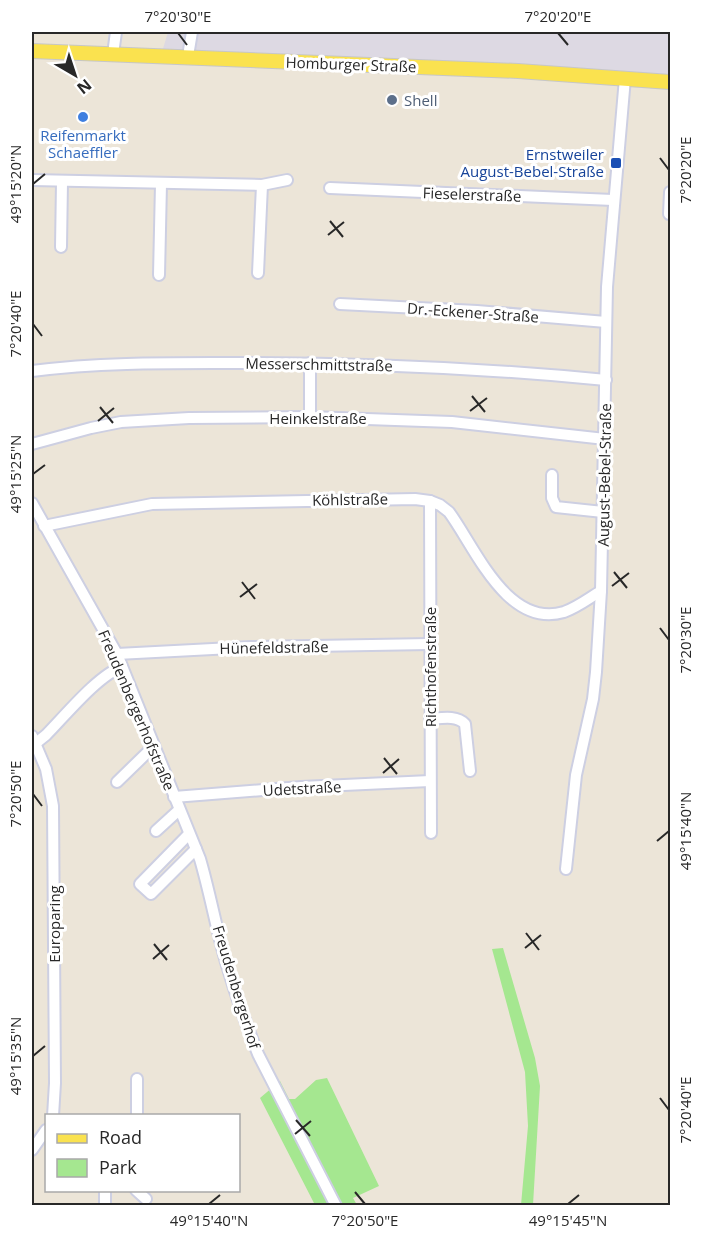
<svg xmlns="http://www.w3.org/2000/svg" width="702" height="1237" viewBox="0 0 702 1237" font-family="'Open Sans',sans-serif">
<style>
.industrial{fill:#ddd9e3}
.green{fill:#a5e790}
.lines{fill:none;stroke-linecap:round;stroke-linejoin:round}
.minor-casing{stroke:#cdcfe2;stroke-width:14}
.major-casing{stroke:#c7c7c7;stroke-width:16}
.minor{stroke:#fff;stroke-width:10}
.major{stroke:#fae24f;stroke-width:14}
.ticks{fill:none;stroke:#282828;stroke-width:2}
.service-dot{fill:#5c6f8a;stroke:#fff;stroke-width:2}
.shop-dot{fill:#3f7fe0;stroke:#fff;stroke-width:2}
.transit-dot{fill:#1a4fb4;stroke:#fff;stroke-width:2}
.labels{text-anchor:middle;dominant-baseline:central;stroke-width:6;stroke-linejoin:round;paint-order:stroke}
.street-label{font-size:15px;fill:#282828;stroke:#fff}
.service-label{font-size:15px;fill:#4e5e75;stroke:#fff;text-anchor:start}
.shop-label{font-size:15px;fill:#366cbe;stroke:#fff}
.transit-label{font-size:15px;fill:#164399;stroke:#fff;text-anchor:end}
.neatline{fill:none;stroke:#282828;stroke-width:2}
.ticks-label{font-size:15px;text-anchor:middle;fill:#282828}
</style>
<rect width="100%" height="100%" fill="#ece5d8"/>
<path class="industrial" d="M168,32H670V77L162,52Z"/>
<g class="green">
<path d="M503,948L535,1058L540,1086L533,1205H521L528,1126L525,1072L492,949Z"/>
<path d="M327,1078L379,1186L353,1198L357,1205H315L260,1098L280,1081L289,1099H295L316,1080Z"/>
</g>
<g class="lines">
<defs>
<g id="minor">
<path d="M189,50L192,32"/>
<path d="M113,54L116,32"/>
<path d="M32,180L262,185L287,180"/>
<path d="M330,188L613,200"/>
<path d="M669,214L670,192"/>
<path d="M61,247L62,182"/>
<path d="M258,273L262,185"/>
<path d="M159,275L161,184"/>
<path d="M340,304L477,311L606,322"/>
<path d="M310,363V417"/>
<path d="M32,371C101,362 171,363 241,363C363,363 484,368 606,380"/>
<path d="M32,444L91,428L121,422L189,418L310,417L452,422L605,439"/>
<path d="M552,475V498L556,507L603,512"/>
<path d="M430,501L431,833"/>
<path d="M32,503L117,654L200,859C210,893 216,928 226,962C235,993 246,1024 258,1054L336,1206"/>
<path d="M44,526L152,504L415,499L430,501L440,505L449,512C475,547 507,629 564,612C578,607 589,598 601,591"/>
<path d="M117,654L251,647L430,644"/>
<path d="M430,719C442,718 457,715 465,724L470,771"/>
<path d="M32,736L46,769L53,806L55,1083L53,1116"/>
<path d="M36,743L46,735C64,717 98,675 122,667"/>
<path d="M117,782L154,746"/>
<path d="M174,797L301,787L430,781"/>
<path d="M156,831L179,810"/>
<path d="M189,834L140,884L151,894L196,849"/>
<path d="M566,869L576,775L593,699L596,672L601,591L607,287L625,78"/>
<path d="M137,1079V1116"/>
<path d="M32,1150L46,1130"/>
<path d="M105,1190V1206"/>
<path d="M136,1190L146,1199"/>
</g>
<path id="major" d="M32,51L518,71L670,82"/>
</defs>
<use href="#minor" class="minor-casing"/>
<use href="#major" class="major-casing"/>
<use href="#minor" class="minor"/>
<use href="#major" class="major"/>
</g>
<path class="ticks" d="M178,33L187,45M558,33L568,45M660,158L669,170M33,184L45,174M330,221L343,237M328,235L344,222M33,324L42,336M472,396L485,412M100,407L113,423M470,411L487,398M98,421L114,408M33,474L45,465M614,572L627,588M242,582L255,599M612,586L629,573M240,597L257,584M660,628L669,640M384,758L397,774M383,773L399,759M33,794L42,806M657,841L669,831M526,933L539,950M154,944L167,960M525,948L541,935M153,959L169,945M33,1056L45,1046M660,1098L669,1110M296,1120L310,1136M295,1134L311,1121M355,1192L365,1204M209,1204L220,1195M568,1204L579,1195"/>
<circle class="service-dot" cx="392" cy="100" r="6"/>
<circle class="shop-dot" cx="83" cy="117" r="6"/>
<rect class="transit-dot" x="610" y="157" width="12" height="12" rx="3"/>
<g class="labels">
<g class="street-label">
<text transform="translate(351 64) rotate(2)">Homburger Straße</text>
<text transform="translate(472 194) rotate(2)">Fieselerstraße</text>
<text transform="translate(473 312) rotate(4)">Dr.-Eckener-Straße</text>
<text transform="translate(319 364) rotate(1)">Messerschmittstraße</text>
<text x="318" y="418">Heinkelstraße</text>
<text transform="translate(604 475) rotate(-89)">August-Bebel-Straße</text>
<text transform="translate(350 499) rotate(-1)">Köhlstraße</text>
<text transform="translate(274 647) rotate(-1)">Hünefeldstraße</text>
<text transform="translate(430 667) rotate(-90)">Richthofenstraße</text>
<text transform="translate(137 710) rotate(67)">Freudenbergerhofstraße</text>
<text transform="translate(302 788) rotate(-3)">Udetstraße</text>
<text transform="translate(54 924) rotate(-90)">Europaring</text>
<text transform="translate(237 987) rotate(73)">Freudenbergerhof</text>
</g>
<g class="service-label">
<text x="404" y="100">Shell</text>
</g>
<g class="shop-label">
<text x="83" y="135">Reifenmarkt<tspan x="83" dy="17">Schaeffler</tspan></text>
</g>
<g class="transit-label">
<text x="604" y="154">Ernstweiler<tspan x="604" dy="17">August-Bebel-Straße</tspan></text>
</g>
</g>
<rect width="702" height="1237" fill="none" stroke="#ffffff" stroke-width="66"/>
<rect x="45" y="1114" width="195" height="78" fill="#ffffff" stroke="#a9a9a9" stroke-width="1.5"/>
<rect x="57" y="1134" width="30" height="9" fill="#fae24f" stroke="#a9a9a9" stroke-width="1.5"/>
<text x="99" y="1144" font-size="18" fill="#282828">Road</text>
<rect x="57" y="1159" width="30" height="18" fill="#a5e790" stroke="#a9a9a9" stroke-width="1.5"/>
<text x="99" y="1174" font-size="18" fill="#282828">Park</text>
<g transform="translate(75 75) rotate(141)" stroke="#ffffff" stroke-width="4.5" paint-order="stroke">
<path d="M0-4.5L10 22L0 15L-10 22Z" fill="#282828"/>
<text y="-9" font-size="16" font-weight="bold" text-anchor="middle" fill="#282828">N</text>
</g>
<rect x="33" y="33" width="636" height="1171" class="neatline"/>
<g class="ticks-label">
<text x="178" y="22">7°20'30"E</text>
<text x="558" y="22">7°20'20"E</text>
<text transform="translate(686 170) rotate(-90)" y="5">7°20'20"E</text>
<text transform="translate(16 184) rotate(-90)" y="5">49°15'20"N</text>
<text transform="translate(16 324) rotate(-90)" y="5">7°20'40"E</text>
<text transform="translate(16 474) rotate(-90)" y="5">49°15'25"N</text>
<text transform="translate(686 640) rotate(-90)" y="5">7°20'30"E</text>
<text transform="translate(16 794) rotate(-90)" y="5">7°20'50"E</text>
<text transform="translate(686 831) rotate(-90)" y="5">49°15'40"N</text>
<text transform="translate(16 1056) rotate(-90)" y="5">49°15'35"N</text>
<text transform="translate(686 1110) rotate(-90)" y="5">7°20'40"E</text>
<text x="209" y="1226">49°15'40"N</text>
<text x="365" y="1226">7°20'50"E</text>
<text x="568" y="1226">49°15'45"N</text>
</g>
</svg>
